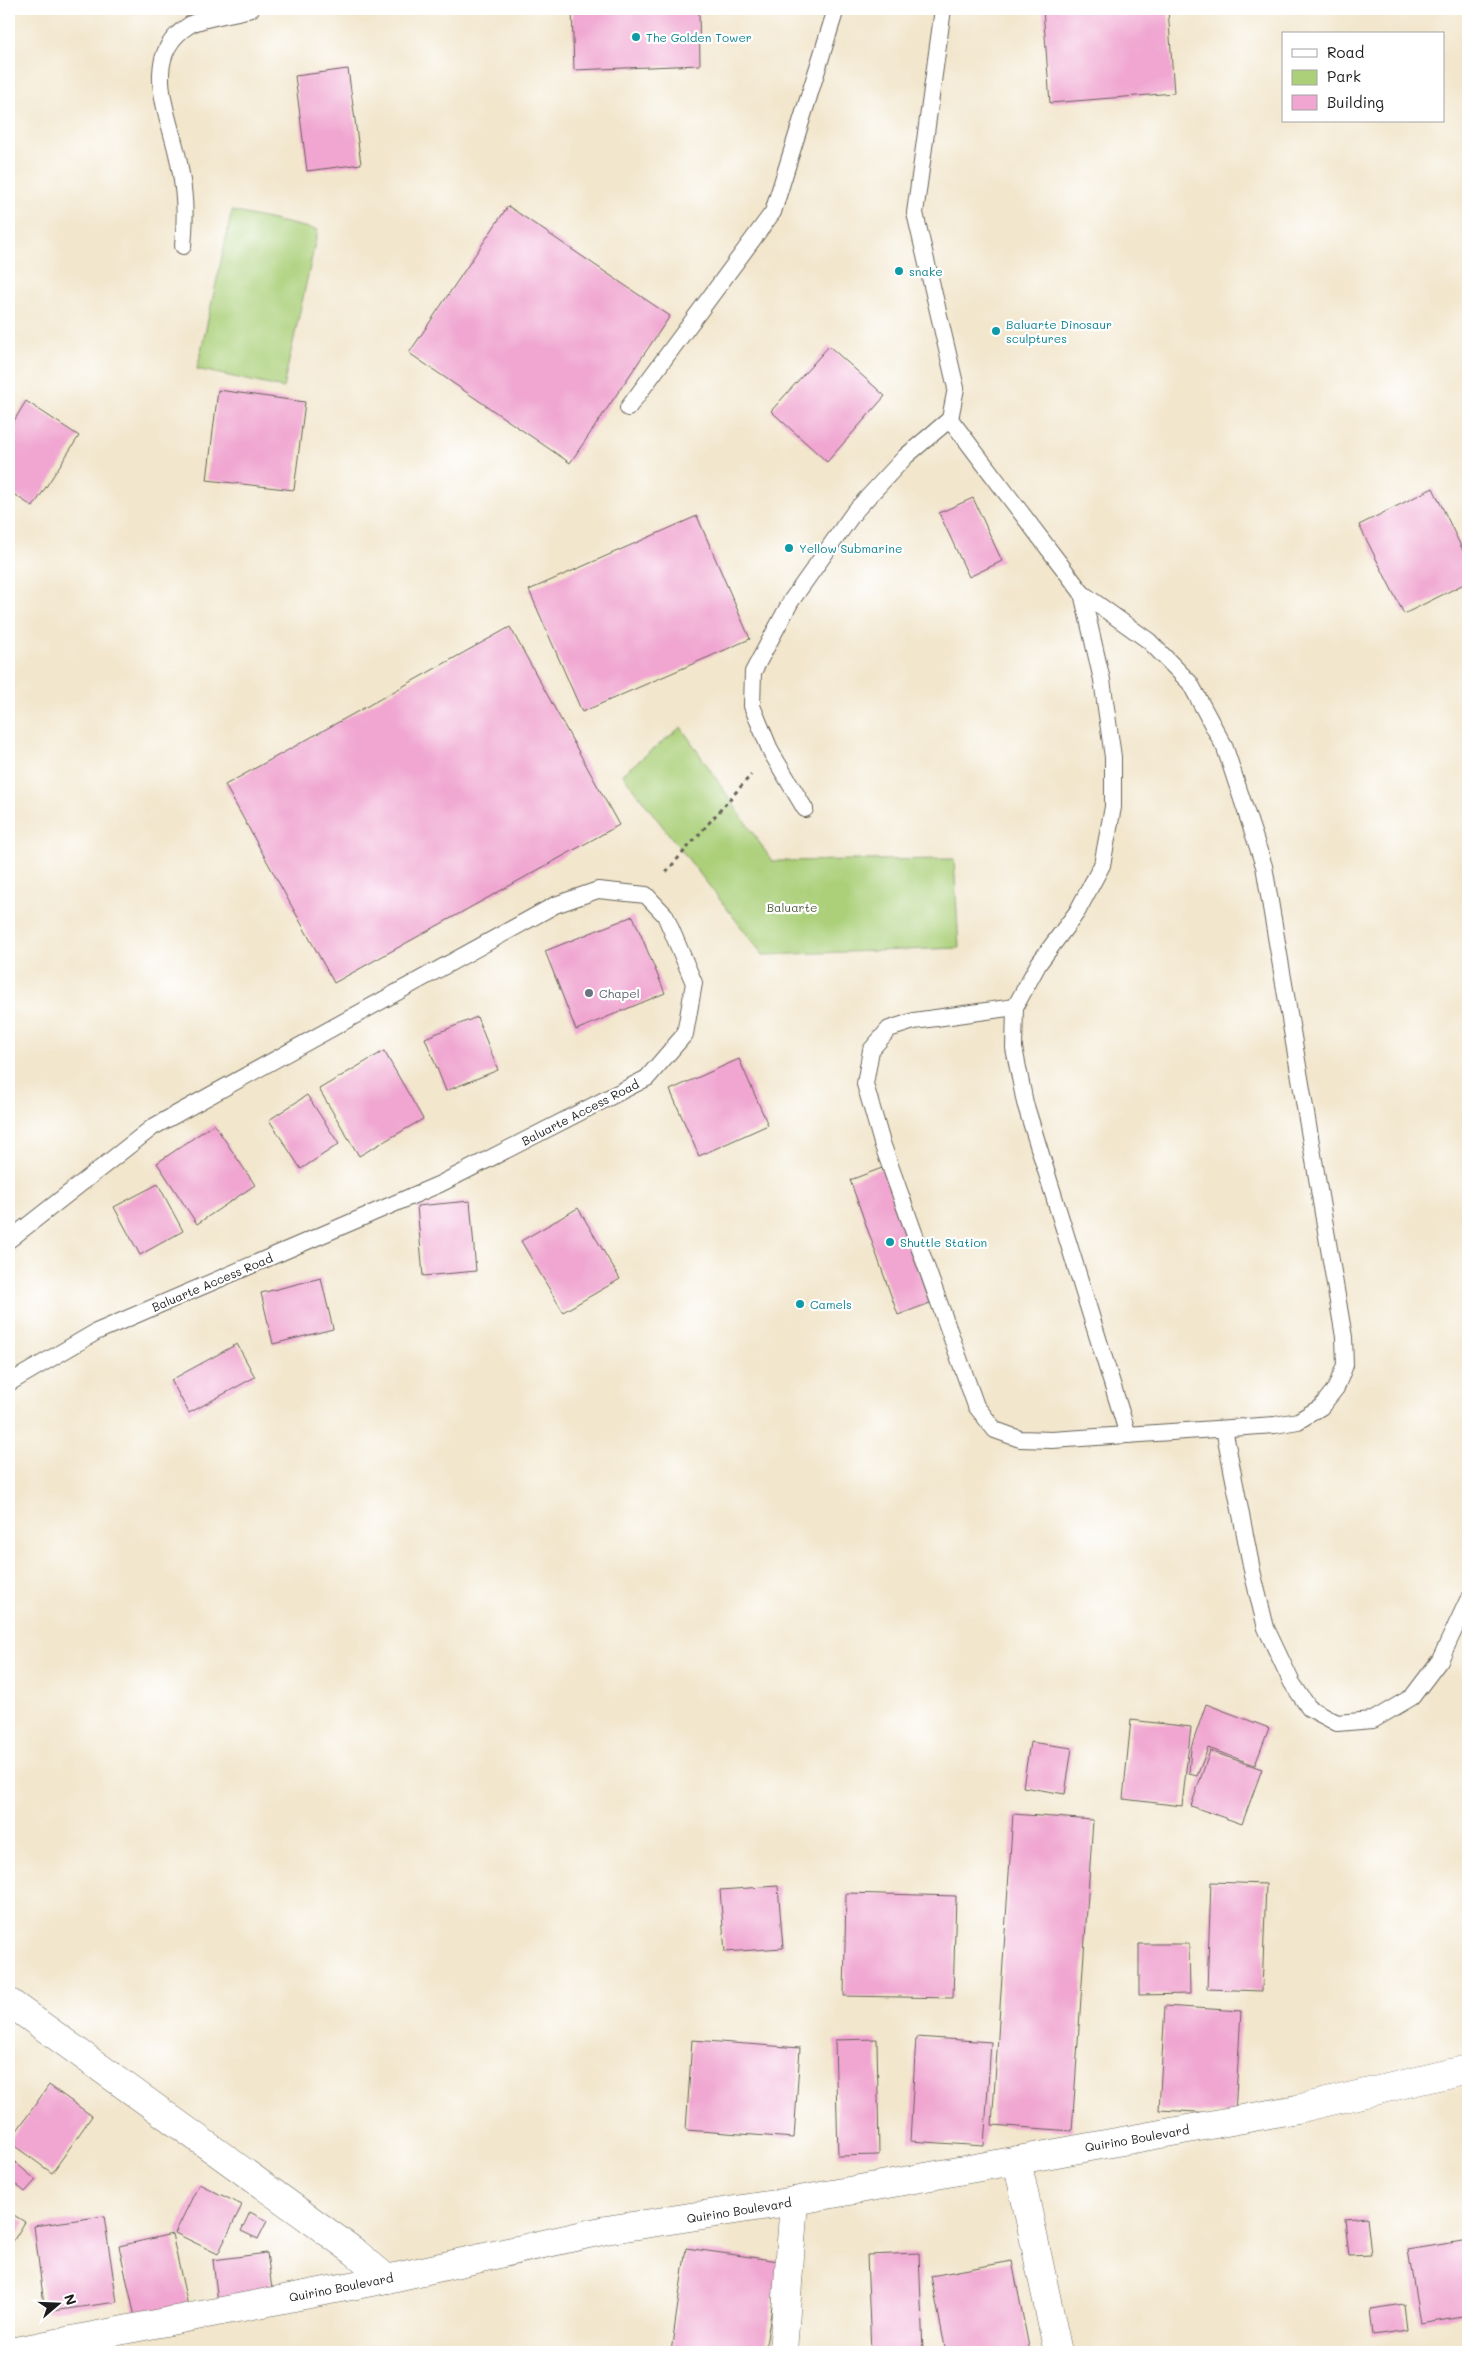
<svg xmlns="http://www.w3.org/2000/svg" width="1477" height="2361" viewBox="0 0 1477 2361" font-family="Mali,sans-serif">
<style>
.green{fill:#acd07a;stroke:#64764b}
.building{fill:#f0a6d0}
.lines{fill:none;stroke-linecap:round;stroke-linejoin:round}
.service-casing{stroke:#67635a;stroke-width:18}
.minor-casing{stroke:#67635a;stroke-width:29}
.tertiary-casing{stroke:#67635a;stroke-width:29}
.secondary-casing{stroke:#67635a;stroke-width:29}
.path{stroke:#67635a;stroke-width:3;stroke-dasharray:4 4;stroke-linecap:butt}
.service{stroke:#fff;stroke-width:16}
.minor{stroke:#fff;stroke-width:28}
.tertiary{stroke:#fff;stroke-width:28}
.secondary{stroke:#fff;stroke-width:28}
.culture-dot{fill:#0f9aa8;stroke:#fff;stroke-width:2}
.worship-dot{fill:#6b7280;stroke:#fff;stroke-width:2}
.labels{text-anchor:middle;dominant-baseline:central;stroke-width:4.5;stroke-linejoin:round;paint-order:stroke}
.culture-label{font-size:12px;fill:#0d838f;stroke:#fff;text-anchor:start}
.park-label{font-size:12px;fill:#4e5b3d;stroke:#fff}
.worship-label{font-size:12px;fill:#5b616d;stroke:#fff;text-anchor:start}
.street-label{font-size:12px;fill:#1c1c1c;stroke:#fff}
</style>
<rect width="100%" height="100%" fill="#fff"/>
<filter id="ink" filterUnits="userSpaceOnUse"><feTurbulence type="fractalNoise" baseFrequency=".02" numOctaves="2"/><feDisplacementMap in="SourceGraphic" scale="10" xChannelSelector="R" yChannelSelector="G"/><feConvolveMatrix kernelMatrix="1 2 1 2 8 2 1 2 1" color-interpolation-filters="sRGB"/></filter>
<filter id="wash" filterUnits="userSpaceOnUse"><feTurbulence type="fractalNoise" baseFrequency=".0096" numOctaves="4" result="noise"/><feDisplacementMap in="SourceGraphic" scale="20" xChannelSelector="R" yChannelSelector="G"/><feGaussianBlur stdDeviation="1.12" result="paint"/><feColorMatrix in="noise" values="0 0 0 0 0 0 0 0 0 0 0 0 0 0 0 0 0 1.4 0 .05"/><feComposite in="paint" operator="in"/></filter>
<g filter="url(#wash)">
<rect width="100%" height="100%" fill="#f2e6cc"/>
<g class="green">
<path d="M232,211L318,230L283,388L197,369Z"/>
<path d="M681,727L772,861L954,859L959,948L763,955L622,774Z"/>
</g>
<g id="blocks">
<g class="building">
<path d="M572,9H699L700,65L574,70Z"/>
<path d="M1043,9H1168L1174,93L1050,103Z"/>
<path d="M348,69L361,164L307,171L295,76Z"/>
<path d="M508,206L670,316L570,463L409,353Z"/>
<path d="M829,346L885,396L827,462L771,411Z"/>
<path d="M218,390L305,402L294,490L207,480Z"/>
<path d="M26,401L79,436L33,507L9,491V429Z"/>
<path d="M1433,488L1468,561V582L1404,614L1359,525Z"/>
<path d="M973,498L1002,561L969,577L939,513Z"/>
<path d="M697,516L750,639L582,712L529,590Z"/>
<path d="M510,627L619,825L334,983L225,785Z"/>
<path d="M633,916L665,993L576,1030L545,951Z"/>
<path d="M477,1017L498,1070L446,1091L425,1038Z"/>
<path d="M384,1051L423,1119L359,1156L319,1089Z"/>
<path d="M739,1059L768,1125L699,1156L670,1090Z"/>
<path d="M307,1095L339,1144L301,1169L269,1120Z"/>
<path d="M214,1124L255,1185L197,1224L157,1163Z"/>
<path d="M882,1168L930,1303L898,1315L850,1180Z"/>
<path d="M158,1184L183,1231L140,1255L114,1207Z"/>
<path d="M470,1201L476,1271L423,1276L417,1206Z"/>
<path d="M578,1208L620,1279L563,1312L521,1241Z"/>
<path d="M321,1278L333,1329L273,1344L261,1293Z"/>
<path d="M237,1344L255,1377L189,1413L171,1380Z"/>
<path d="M1206,1704L1269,1728L1255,1765L1208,1748L1197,1776L1189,1774L1191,1748Z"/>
<path d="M1131,1720L1191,1727L1182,1806L1123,1799Z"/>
<path d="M1030,1742L1072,1748L1065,1794L1023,1787Z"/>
<path d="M1210,1751L1262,1769L1242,1824L1191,1806Z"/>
<path d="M1013,1814L1093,1820L1072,2131L992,2125Z"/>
<path d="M1211,1882L1266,1884L1262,1991L1207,1989Z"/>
<path d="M778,1886L783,1948L725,1952L720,1890Z"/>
<path d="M846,1893L956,1896L953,1998L844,1996Z"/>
<path d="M1139,1944H1189L1190,1994L1139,1995Z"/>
<path d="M1165,2006L1241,2011L1235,2114L1159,2110Z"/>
<path d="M916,2037L991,2042L984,2146L910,2141Z"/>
<path d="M877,2039L879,2155L838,2156L835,2040Z"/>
<path d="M692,2040L800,2048L794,2138L686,2130Z"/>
<path d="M49,2085L92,2116L52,2173L9,2142Z"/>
<path d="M9,2157L36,2180L25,2192L9,2179Z"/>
<path d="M199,2184L242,2205L218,2254L175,2233Z"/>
<path d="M9,2212L25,2222L9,2248Z"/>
<path d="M250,2212L267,2221L258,2239L241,2231Z"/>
<path d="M104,2216L117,2302L45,2312L34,2226Z"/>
<path d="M1367,2217L1371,2255L1349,2256L1345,2219Z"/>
<path d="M172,2234L188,2306L135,2317L119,2246Z"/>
<path d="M1468,2240V2315L1420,2323L1408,2250Z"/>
<path d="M686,2248L779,2261L765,2352H671Z"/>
<path d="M267,2253L273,2296L218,2303L213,2260Z"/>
<path d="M919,2253L923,2352H871L867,2255Z"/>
<path d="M1012,2261L1030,2352H946L931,2276Z"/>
<path d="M1404,2304L1407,2330L1373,2335L1370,2309Z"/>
</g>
</g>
</g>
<g filter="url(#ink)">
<use href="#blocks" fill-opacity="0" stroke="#67635a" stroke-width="1"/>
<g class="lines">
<defs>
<g id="service">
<path d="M183,246C186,214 185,194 179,163C171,118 138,58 188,26C199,18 236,13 251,9"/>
<path d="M628,408L773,212L836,9"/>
<path d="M950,419L1082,593L1149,641L1190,683L1225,748L1264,866L1344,1337L1345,1365L1336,1388L1321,1407L1298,1421L1275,1425L1052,1440L1020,1439L995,1430L976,1406L882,1143L865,1084L871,1050L889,1029L914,1021L1015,1007"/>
<path d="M1082,593L1102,680L1113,757V807L1102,865L1077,912L1039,963L1015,1007L1014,1048L1025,1103L1128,1435"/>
<path d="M805,809L771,752L752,706L753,672L791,601L855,511L906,456L950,419L956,388L915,213L943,9"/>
<path d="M9,1240L153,1127L555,905L598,890L646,895L665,915L694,983L685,1034L647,1078L440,1184L96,1332L9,1383"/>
<path d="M1224,1429L1253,1575L1266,1628L1292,1683L1309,1708L1337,1723L1373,1720L1412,1697L1440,1660L1468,1600"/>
</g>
<g id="minor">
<path d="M1017,2160L1058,2352"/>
<path d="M783,2352L794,2201"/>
</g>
<path id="tertiary" d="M9,2002L355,2252L387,2279"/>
<path id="secondary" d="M10,2352L387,2279L606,2230L794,2201L1297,2109L1468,2069"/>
</defs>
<use href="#service" class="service-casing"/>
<use href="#minor" class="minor-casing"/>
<use href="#tertiary" class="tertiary-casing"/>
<use href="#secondary" class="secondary-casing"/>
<path class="path" d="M666,872L751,775"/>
<use href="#service" class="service"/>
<use href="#minor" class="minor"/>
<use href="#tertiary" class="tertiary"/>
<use href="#secondary" class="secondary"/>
</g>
</g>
<g class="culture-dot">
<circle cx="636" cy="37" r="5"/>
<circle cx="899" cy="271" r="5"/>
<circle cx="996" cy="331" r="5"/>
<circle cx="789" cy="548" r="5"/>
<circle cx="890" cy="1242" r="5"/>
<circle cx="800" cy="1304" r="5"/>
</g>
<circle class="worship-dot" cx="589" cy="993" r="5"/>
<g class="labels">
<g class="culture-label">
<text x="646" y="37">The Golden Tower</text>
<text x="909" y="271">snake</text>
<text x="1006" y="324">Baluarte Dinosaur<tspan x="1006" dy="14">sculptures</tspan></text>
<text x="799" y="548">Yellow Submarine</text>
<text x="900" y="1242">Shuttle Station</text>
<text x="810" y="1304">Camels</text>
</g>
<g class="park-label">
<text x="792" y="907">Baluarte</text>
</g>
<g class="worship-label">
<text x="599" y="993">Chapel</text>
</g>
<g class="street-label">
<text transform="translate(580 1112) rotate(-27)">Baluarte Access Road</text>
<text transform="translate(212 1282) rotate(-23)">Baluarte Access Road</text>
<text transform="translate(1137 2138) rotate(-10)">Quirino Boulevard</text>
<text transform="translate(739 2210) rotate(-9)">Quirino Boulevard</text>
<text transform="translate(341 2287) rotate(-11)">Quirino Boulevard</text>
</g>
</g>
<rect width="1477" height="2361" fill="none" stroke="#fff" stroke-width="30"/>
<rect x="1282" y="32" width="162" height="90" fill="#ffffff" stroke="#a4a4a4"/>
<rect x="1292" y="49" width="25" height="8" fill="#ffffff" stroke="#a4a4a4"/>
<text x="1327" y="58" font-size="15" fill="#1c1c1c">Road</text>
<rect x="1292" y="70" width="25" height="15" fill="#acd07a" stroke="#a4a4a4"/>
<text x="1327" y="82" font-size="15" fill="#1c1c1c">Park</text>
<rect x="1292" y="95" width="25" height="15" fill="#f0a6d0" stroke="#a4a4a4"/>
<text x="1327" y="108" font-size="15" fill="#1c1c1c">Building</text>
<g transform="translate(58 2304) rotate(71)" stroke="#ffffff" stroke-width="4" paint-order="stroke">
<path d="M0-4L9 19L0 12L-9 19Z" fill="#1c1c1c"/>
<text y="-8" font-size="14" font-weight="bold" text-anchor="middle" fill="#1c1c1c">N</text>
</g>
</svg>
